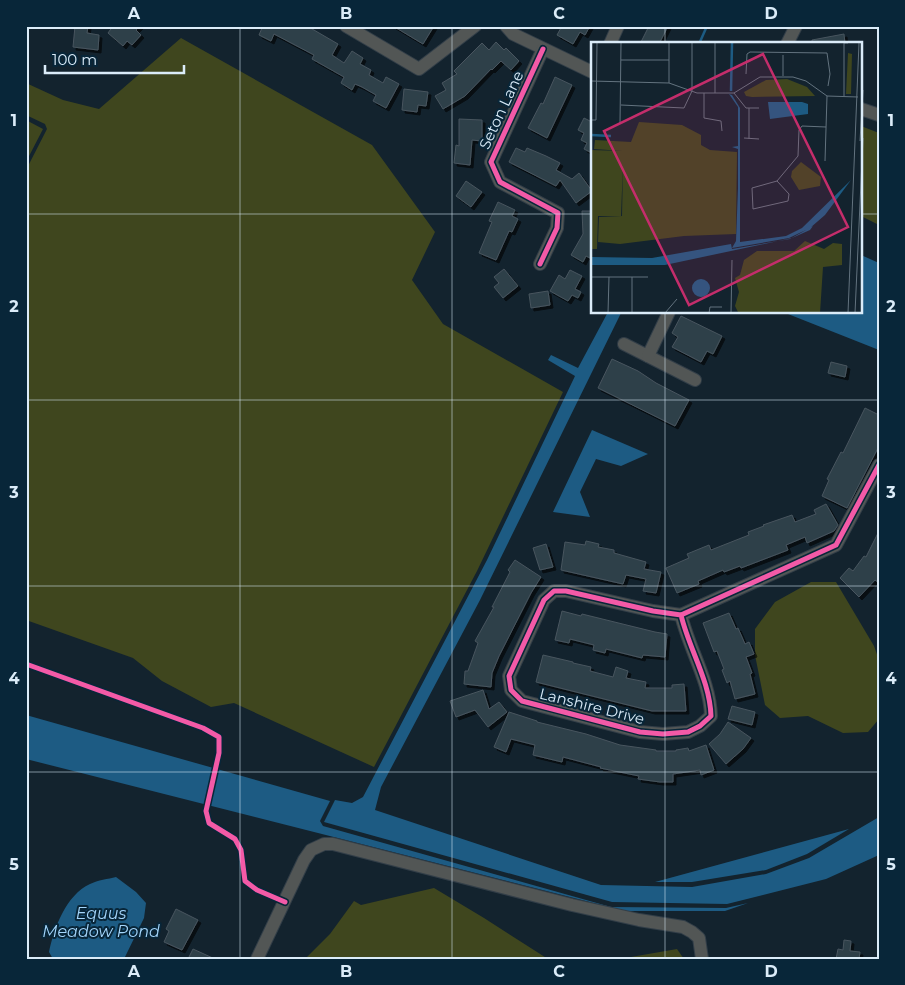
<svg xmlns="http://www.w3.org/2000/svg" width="905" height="985" viewBox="0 0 905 985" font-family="Montserrat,sans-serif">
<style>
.green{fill:#3f461e}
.water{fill:#1d5b83}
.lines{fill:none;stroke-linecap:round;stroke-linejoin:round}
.stream{stroke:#1d5b83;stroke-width:2.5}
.building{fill:#2e3f4a;stroke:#48555e;filter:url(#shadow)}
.minor-casing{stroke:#323e48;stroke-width:14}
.minor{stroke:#525655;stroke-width:12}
.cycleway-casing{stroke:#082639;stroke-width:8}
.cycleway{stroke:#f35aa7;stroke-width:5}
.grid{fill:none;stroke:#dbecf9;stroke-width:1;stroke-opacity:0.55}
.labels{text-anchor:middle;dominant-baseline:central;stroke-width:4;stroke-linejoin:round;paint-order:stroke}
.street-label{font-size:15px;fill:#dbecf9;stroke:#082639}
.water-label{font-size:16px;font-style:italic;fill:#a4d6fc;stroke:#082639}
.inset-river{fill:none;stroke:#1d5b83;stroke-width:2.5}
.inset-road{fill:none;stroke:#63737f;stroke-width:1}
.view{fill:#c42d6b;fill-opacity:0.15;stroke:#c42d6b;stroke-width:2.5}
.inset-edge{fill:none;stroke:#dbecf9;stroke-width:2.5}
.neatline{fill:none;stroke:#dbecf9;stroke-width:2}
.grid-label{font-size:16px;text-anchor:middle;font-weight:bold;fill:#dbecf9}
</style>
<defs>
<filter id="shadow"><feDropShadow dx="3" dy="3" stdDeviation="0" flood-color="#0009"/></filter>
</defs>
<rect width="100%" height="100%" fill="#13232e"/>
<g class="green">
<path d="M181,38L372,145L435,232L412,280L443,324L563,392L477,571L374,767L234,703L211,707L162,681L133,658L26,620V170L47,129L45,124L26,115V83L63,100L99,109Z"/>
<path d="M26,120L43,129L26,162Z"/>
<path d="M861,126L879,133V225L861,216Z"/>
<path d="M811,582H836L874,646L879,660V719L868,732L843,733L808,716L780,718L765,705L755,655V629L775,602Z"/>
<path d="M434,888L484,918L548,959H305L330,934L354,901L361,905Z"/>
<path d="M677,949L684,959H627L631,957Z"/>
</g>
<g class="water">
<path d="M861,255L879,263V350L788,314V312H861Z"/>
<path d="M608,312L621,313L480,600L381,787L375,810L601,885L692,887L766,874L809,858L879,817V855L826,879L727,904L612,902L324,822L335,800L352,803L363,797L487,560L575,376L548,360L551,355L578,368Z"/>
<path d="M592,430L648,454L621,466L596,459L580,492L590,517L553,512Z"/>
<path d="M26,715L330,801L320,821L323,826L611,907L726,908L748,903L725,911H625L26,759Z"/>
<path d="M849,829L807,854L766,870L692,882H655Z"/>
<path d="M116,877L136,892L146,903L144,918L124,959H53L49,952C54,928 66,895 90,884C98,880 108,879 116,877Z"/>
</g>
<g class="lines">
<path class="stream" d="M699,44L707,26"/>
</g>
<g class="building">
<path d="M75,26H88L87,33L99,35L98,50L73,47Z"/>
<path d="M113,26H140L136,30L141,35L132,45L127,41L123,46L108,33Z"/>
<path d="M259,26H307L338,44L332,55L344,63L352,51L363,58L360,64L371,70L369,75L383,83L386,77L399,84L386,108L373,101L376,95L362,87L355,84L352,90L341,83L344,77L312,59L314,55L274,34L271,41L259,35L262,28Z"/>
<path d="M393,26H434L423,44Z"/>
<path d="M562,26H590L585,35L580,32L573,44L557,35Z"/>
<path d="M649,26H668L659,44H640Z"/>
<path d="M844,34L845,44H812V40Z"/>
<path d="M496,42L504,50L506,48L519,61L511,70L501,61L492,70L491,69L465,96L443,109L435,96L446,90L442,83L457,74L454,71L482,43L489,50Z"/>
<path d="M555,77L572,85L547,138L528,128L541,103L543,104Z"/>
<path d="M404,89L428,92L426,106L418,105L417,112L402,110Z"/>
<path d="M584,118L592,122V153L584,149L587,143L581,140L584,133L578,130Z"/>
<path d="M459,119L482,120V141L472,140L470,165L454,163L456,145L459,146Z"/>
<path d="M516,148L525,152L527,148L546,156L560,163L556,170L572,179L579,173L592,191L576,203L560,180L556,186L509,162Z"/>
<path d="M466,181L482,192L471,207L456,196Z"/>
<path d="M498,202L515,210L512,216L518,219L512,232L509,231L496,260L479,253L492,222L489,221Z"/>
<path d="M582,211H592V259L586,256L583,262L571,255L583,234Z"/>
<path d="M504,269L518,286L503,298L494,287L499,283L494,277Z"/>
<path d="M570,270L582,276L575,289L581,292L578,298L572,295L568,301L550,291L559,275L565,279Z"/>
<path d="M548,291L550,305L531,308L529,294Z"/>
<path d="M681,316L722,336L713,354L707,351L701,362L672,347L678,337L672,333Z"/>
<path d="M612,359L638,371L656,383L689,400L675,426L598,388Z"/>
<path d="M831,362L847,366L845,377L828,373Z"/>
<path d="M865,408L879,415V446L847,508L822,496L829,480L827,479L841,452L843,453Z"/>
<path d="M826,504L838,525L834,531L807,543L805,537L786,545L788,550L741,568L740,566L724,572L723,570L698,581L699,584L677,593L666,568L689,558L687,554L709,545L711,550L749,535L748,532L764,526L763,525L792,515L795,522L816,514L814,510Z"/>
<path d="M879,531V583L875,580L859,597L840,578L849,568L853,571L864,556L866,557Z"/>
<path d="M586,541L599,544L598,547L614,550V553L646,562L644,569L661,572L656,593L643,591L646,579L626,575L623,584L561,570L565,542L585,545Z"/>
<path d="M546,544L553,567L540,570L533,548Z"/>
<path d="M515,560L541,577L531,593L499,656L492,673L491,687L464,684L465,671H468L478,643L475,641L494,607H492L510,572L508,570Z"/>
<path d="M562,611L581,616L582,614L655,632L667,634L665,657L643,655L642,658L606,649L605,653L593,650L594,645L570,639L569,643L555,640Z"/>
<path d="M729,613L736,629L738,628L745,644L749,642L754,654L746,657L752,673L750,674L755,694L735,699L730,681L727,683L722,670L724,669L717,651L714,652L703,623Z"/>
<path d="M543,655L573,662V663L591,667L590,671L613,677L616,667L628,671L626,678L646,682L645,688H672V685L684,684L686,711H652L536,682Z"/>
<path d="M483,690L489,709L499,702L507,712L488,727L475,710L456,717L450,701Z"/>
<path d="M732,706L755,712L752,725L728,719Z"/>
<path d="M509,712L537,721V722L586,734L620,745L656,750V751H676V750L688,748L689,751L706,745L714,770L701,775L700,770L673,774V782H660L638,779L639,776L600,768L601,767L563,757L562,762L533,755L535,745L511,739L506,752L494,747Z"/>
<path d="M728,722L751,738L743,749L726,764L709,744L720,734Z"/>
<path d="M176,909L198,920L182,950L164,942L169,931L166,929Z"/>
<path d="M844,940L851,941L850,951L860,952L859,959H836L838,949L843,950Z"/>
<path d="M193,949L215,959H193L189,957Z"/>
</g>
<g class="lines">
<defs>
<g id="minor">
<path d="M346,26L419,69L475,26"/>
<path d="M506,26L513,34L592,72"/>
<path d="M610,44L618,26"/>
<path d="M787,44L796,26"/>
<path d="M861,109L879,115"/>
<path d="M540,264L557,228L558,213L500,182L491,162L543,49"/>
<path d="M624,344L695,380"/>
<path d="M648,356L669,312"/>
<path d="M554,591H566L653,611L681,615C689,649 710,681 711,716L700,726L688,732L663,734L640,732L522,701L511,690L509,676L544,600Z"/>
<path d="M681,615L836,545L879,465"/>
<path d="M257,959L304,860L311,850L324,844H333L572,905L639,920L683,927L692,932L699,938L702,959"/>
</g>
</defs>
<use href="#minor" class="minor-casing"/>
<use href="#minor" class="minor"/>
<defs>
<g id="cycleway">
<path d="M540,264L557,228L558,213L500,182L491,162L543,49"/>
<path d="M554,591H566L653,611L681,615C689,649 710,681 711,716L700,726L688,732L663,734L640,732L522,701L511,690L509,676L544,600Z"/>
<path d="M681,615L836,545L879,465"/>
<path d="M26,664L203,728L219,737V753L206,811L209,823L235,839L241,850L245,881L257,890L285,902"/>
</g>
</defs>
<use href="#cycleway" class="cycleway-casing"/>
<use href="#cycleway" class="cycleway"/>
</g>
<path class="grid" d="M240,26V959M452,26V959M665,26V44M26,214H592M861,214H879M665,312V959M26,400H879M26,586H879M26,772H879"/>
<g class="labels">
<g class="street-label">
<text transform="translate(501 110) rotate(-65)">Seton Lane</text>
<text transform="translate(592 706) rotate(14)">Lanshire Drive</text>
</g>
<g class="water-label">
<text x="101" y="913">Equus<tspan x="101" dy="18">Meadow Pond</tspan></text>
</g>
</g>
<g transform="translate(591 42)">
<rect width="271" height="271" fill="#13232e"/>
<path d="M257,11L261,12L260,52H255ZM196,37L216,45L224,54L161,55L155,54L153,50L175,38ZM48,80L91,83L110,93V103L119,108L146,110L145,192L93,194L29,202L7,200L8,175L31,174L32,122L30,174H7L6,207H0V108L32,109L3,107L4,98L40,100ZM210,120L230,135L229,144L208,148L200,135L201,129ZM214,199L233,207L242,201L251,202V223L232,225L229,271L147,270L144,264L148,250L144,236L149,233L153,218L166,209H203Z" fill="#3f461e"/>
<path d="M138,52L141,53L149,66V200L195,194L211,186L260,138L234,173L219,186L198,196L141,206L145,199L147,146V107L141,105L147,104V65ZM177,60H211L217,62V72L179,77ZM222,184L219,188L201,196L74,223H0V215L61,216L140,202L141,207L199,197ZM101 246a9 9 0 1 1 18 0a9 9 0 1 1-18 0Z" fill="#1d5b83"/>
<path class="inset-river" d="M140,49L141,1M0,93L20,94"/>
<path class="inset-road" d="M124,1V51M30,18H78M155,32L156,12L159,10L236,11L239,32L237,44M192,34V13M0,39L78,41L106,51H143L169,35H202L215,39L236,54L267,55M78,41V1M113,51V76L130,79L131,89M143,51L155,66H168M253,55V1H257M30,63L93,66L101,49V1M0,78H5L6,1M29,81L30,1M153,96L168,97M158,97V66M269,99L272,48M234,119L236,54M186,139L198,152L197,159L162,167L161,146ZM186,139L207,114L208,88L211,84L235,85M0,235H57M17,271L18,235M41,271V235M74,271L86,257M118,271L119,265H131M140,271L141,218M257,271L268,1M264,271L272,96"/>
<path class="view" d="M172,12L257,185L98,263L13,89Z"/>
<rect width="271" height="271" class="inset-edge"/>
</g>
<rect width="905" height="985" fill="none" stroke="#082639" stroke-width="55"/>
<path d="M45 65v8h139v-8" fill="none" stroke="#dbecf9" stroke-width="2.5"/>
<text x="52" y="65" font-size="15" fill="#dbecf9" stroke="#082639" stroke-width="4" paint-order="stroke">100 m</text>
<rect x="28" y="28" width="850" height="930" class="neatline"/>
<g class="grid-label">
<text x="134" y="19">A</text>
<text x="346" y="19">B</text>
<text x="559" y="19">C</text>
<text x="771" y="19">D</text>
<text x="14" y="126">1</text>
<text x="891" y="126">1</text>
<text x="14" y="312">2</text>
<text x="891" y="312">2</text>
<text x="14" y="498">3</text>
<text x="891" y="498">3</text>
<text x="14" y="684">4</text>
<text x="891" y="684">4</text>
<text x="14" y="870">5</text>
<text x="891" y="870">5</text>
<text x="134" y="977">A</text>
<text x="346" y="977">B</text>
<text x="559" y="977">C</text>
<text x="771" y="977">D</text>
</g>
</svg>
